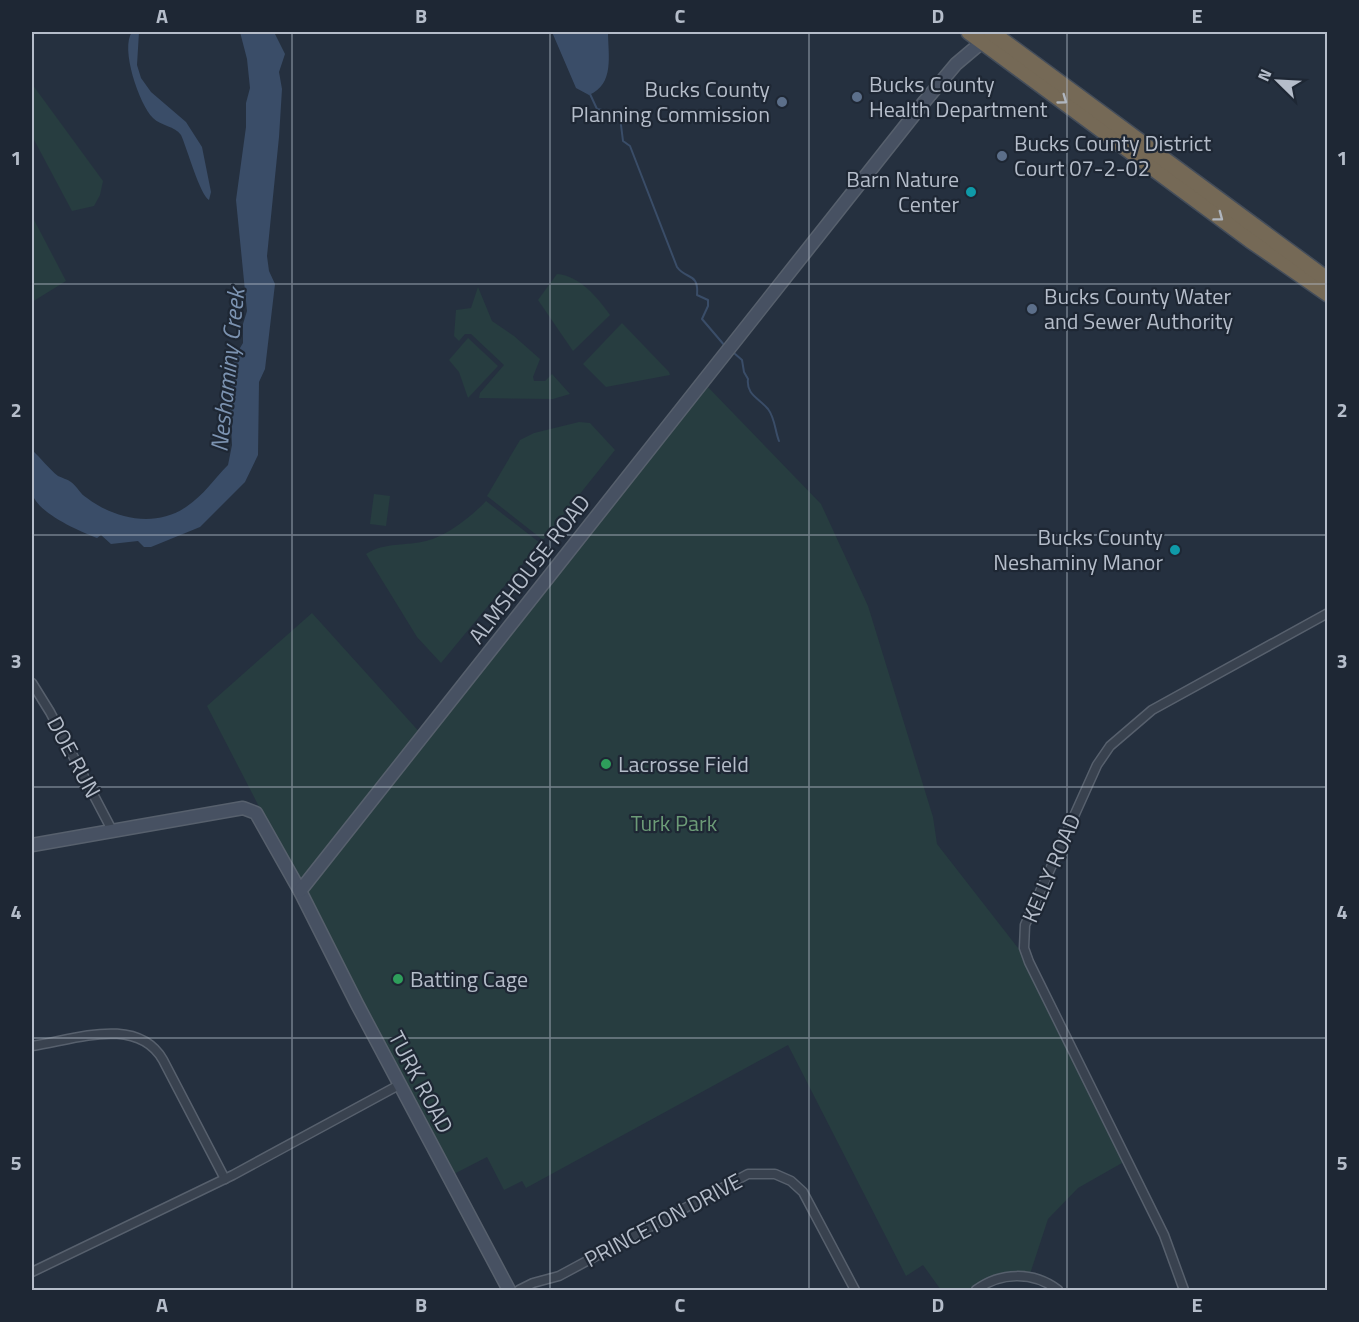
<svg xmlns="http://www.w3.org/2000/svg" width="1359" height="1322" viewBox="0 0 1359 1322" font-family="'Titillium Web',sans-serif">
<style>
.green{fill:#273d40}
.water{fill:#3a4d68}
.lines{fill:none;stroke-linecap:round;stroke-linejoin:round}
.stream{stroke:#3a4d68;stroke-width:2}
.street-casing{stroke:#57606d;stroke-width:11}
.secondary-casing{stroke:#57606d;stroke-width:15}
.highway-casing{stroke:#444d5a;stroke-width:18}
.street{stroke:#39424f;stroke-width:8}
.secondary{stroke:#475162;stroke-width:12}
.highway{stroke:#756956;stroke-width:15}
.oneway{stroke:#afb5be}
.grid{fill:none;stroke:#b5bdca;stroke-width:1.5;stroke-opacity:0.55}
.service-dot{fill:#5c6f8a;stroke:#1e2734;stroke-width:2}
.culture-dot{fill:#0f9aa8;stroke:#1e2734;stroke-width:2}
.leisure-dot{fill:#2e9e5b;stroke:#1e2734;stroke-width:2}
.labels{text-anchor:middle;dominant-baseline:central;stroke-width:4.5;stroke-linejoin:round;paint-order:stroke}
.poi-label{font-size:22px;fill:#b5bdca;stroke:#1e2734;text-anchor:start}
.street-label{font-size:22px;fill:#b5bdca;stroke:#1e2734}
.park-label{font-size:22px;fill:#6c9b77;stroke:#1e2734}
.water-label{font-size:24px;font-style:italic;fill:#7c93b1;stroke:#1e2734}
.neatline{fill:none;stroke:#b5bdca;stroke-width:2}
.grid-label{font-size:20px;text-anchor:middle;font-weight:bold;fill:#b5bdca}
</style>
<rect width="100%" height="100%" fill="#25303f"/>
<g class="green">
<path d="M32,84L103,181L100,195L94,206L72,211L32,136Z"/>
<path d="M32,216L66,281L32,302Z"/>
<path d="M557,274C580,276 597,297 610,315L573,351L538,300Z"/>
<path d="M478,287L492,321L514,336L540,359L533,377L534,381H545L552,374L570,394L553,399L479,398L480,393L504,365L471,334H465L459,341L454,336L456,310L471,308Z"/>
<path d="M622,323L669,372L670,375L606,387L583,364Z"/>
<path d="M468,338L498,366L468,398L459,372L449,360Z"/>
<path d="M704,383L821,504L868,606L933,817L937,844L1029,962L1129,1159L1078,1188L1048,1219L1029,1277L1015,1276L976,1290H941L923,1265L906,1276L788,1045L526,1188L522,1181L504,1190L487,1157L450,1176L207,706L312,613L423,736Z"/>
<path d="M579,422L590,423L615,450L543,540L487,496L520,440L534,433Z"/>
<path d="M374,494L390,496L386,526L370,524Z"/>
<path d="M486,501L540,543L441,663L417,637L366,554C384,542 407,546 426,541C447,536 472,516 486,501Z"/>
</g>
<g class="water">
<path d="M132,32H139L137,65L141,78L151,92L186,122L202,147L211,192L209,200C200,195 187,148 181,135C175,126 161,126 153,118C139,104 120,48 132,32Z"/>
<path d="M240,32H274L285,54L279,72L282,89L279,137L267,256L269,271L275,284L265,369L259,382L258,455L245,482L200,527L151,547H144L138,541L111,544L101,535L97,538C79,531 37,513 32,493C28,481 31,463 32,450C41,458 49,469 58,476C62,478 67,479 71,482C77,486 80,494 87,498C115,519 155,528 186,507C204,495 214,479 228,465L232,445L230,407L232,368L234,358L243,343V324L247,311L236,200L246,127V103L250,88L247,59Z"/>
<path d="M552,32H608C608,55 615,84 589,95L576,88Z"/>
</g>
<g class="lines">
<g class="stream">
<path d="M590,94L597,109L613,112L620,117L623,141L630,146L677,267C686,280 699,272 697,295L708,300V306L702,319L725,346"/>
<path d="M734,353L742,360L744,372L748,379C746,395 759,398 768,409C775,418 775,431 779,441"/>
</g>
<defs>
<g id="street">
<path d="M32,683L50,712L113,832"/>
<path d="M32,1046C74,1040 137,1015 163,1060L225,1179"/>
<path d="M32,1272L233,1175L399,1085"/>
<path d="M519,1290L533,1283L559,1276L748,1174H775L791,1181L803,1192L855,1290"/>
<path d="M976,1290C1000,1272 1033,1271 1058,1290"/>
<path d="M1184,1290L1164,1235L1029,962L1024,948L1025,925L1097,765L1110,746L1152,710L1328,613"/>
</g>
<g id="secondary">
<path d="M32,845L243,808L256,813L300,891L357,1004L509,1290"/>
<path d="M300,891L925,101L956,64L988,37"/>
</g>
<g id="highway">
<path d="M969,32L1250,240L1328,294"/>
<path d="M991,32L1328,280"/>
</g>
</defs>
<use href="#street" class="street-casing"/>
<use href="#secondary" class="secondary-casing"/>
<use href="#highway" class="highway-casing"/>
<use href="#street" class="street"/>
<use href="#secondary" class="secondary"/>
<use href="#highway" class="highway"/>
</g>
<defs><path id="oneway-chevron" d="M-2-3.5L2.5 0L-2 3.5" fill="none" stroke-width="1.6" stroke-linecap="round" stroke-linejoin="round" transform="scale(1.5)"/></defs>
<g class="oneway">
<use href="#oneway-chevron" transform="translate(1063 100) rotate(36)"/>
<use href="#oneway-chevron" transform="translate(1219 217) rotate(37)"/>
</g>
<path class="grid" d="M292,32V1290M550,32V1290M809,32V1290M1067,32V1290M32,284H1328M32,535H1328M32,787H1328M32,1038H1328"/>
<g class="service-dot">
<circle cx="857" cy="97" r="6"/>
<circle cx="782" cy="102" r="6"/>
<circle cx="1002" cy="156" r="6"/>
<circle cx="1032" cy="309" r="6"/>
</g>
<g class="culture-dot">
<circle cx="971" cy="192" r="6"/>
<circle cx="1175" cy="550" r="6"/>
</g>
<g class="leisure-dot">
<circle cx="606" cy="764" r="6"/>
<circle cx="398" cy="979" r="6"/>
</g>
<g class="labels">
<g class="poi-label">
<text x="869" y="84">Bucks County<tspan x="869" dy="25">Health Department</tspan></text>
<text x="770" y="89" text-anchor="end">Bucks County<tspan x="770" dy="25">Planning Commission</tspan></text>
<text x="1014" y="143">Bucks County District<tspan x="1014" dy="25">Court 07-2-02</tspan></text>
<text x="959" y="179" text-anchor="end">Barn Nature<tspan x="959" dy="25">Center</tspan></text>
<text x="1044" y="296">Bucks County Water<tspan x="1044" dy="25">and Sewer Authority</tspan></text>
<text x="1163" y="537" text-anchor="end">Bucks County<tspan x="1163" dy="25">Neshaminy Manor</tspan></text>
<text x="618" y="764">Lacrosse Field</text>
<text x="410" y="979">Batting Cage</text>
</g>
<g class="street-label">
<text transform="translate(529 569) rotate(-52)">ALMSHOUSE ROAD</text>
<text transform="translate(74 757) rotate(62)">DOE RUN</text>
<text transform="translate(1051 868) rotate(-67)">KELLY ROAD</text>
<text transform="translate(421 1082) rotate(62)">TURK ROAD</text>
<text transform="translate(663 1220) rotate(-28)">PRINCETON DRIVE</text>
</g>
<g class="park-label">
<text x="674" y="823">Turk Park</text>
</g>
<g class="water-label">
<text transform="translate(227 370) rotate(-84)">Neshaminy Creek</text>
</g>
</g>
<rect width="1359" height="1322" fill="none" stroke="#1e2734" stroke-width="66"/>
<g transform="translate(1278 81) rotate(294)" stroke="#1e2734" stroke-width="4.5" paint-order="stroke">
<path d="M0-4.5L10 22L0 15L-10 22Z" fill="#b5bdca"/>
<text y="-9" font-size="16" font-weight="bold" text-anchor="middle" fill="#b5bdca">N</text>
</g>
<rect x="33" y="33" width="1293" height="1256" class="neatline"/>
<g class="grid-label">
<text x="162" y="23">A</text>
<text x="421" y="23">B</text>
<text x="680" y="23">C</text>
<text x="938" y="23">D</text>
<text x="1197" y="23">E</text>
<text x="16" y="165">1</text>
<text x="1342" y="165">1</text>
<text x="16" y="417">2</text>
<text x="1342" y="417">2</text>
<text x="16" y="668">3</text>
<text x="1342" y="668">3</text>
<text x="16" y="919">4</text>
<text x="1342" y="919">4</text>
<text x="16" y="1170">5</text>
<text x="1342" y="1170">5</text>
<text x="162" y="1312">A</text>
<text x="421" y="1312">B</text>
<text x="680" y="1312">C</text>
<text x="938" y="1312">D</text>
<text x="1197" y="1312">E</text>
</g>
</svg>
